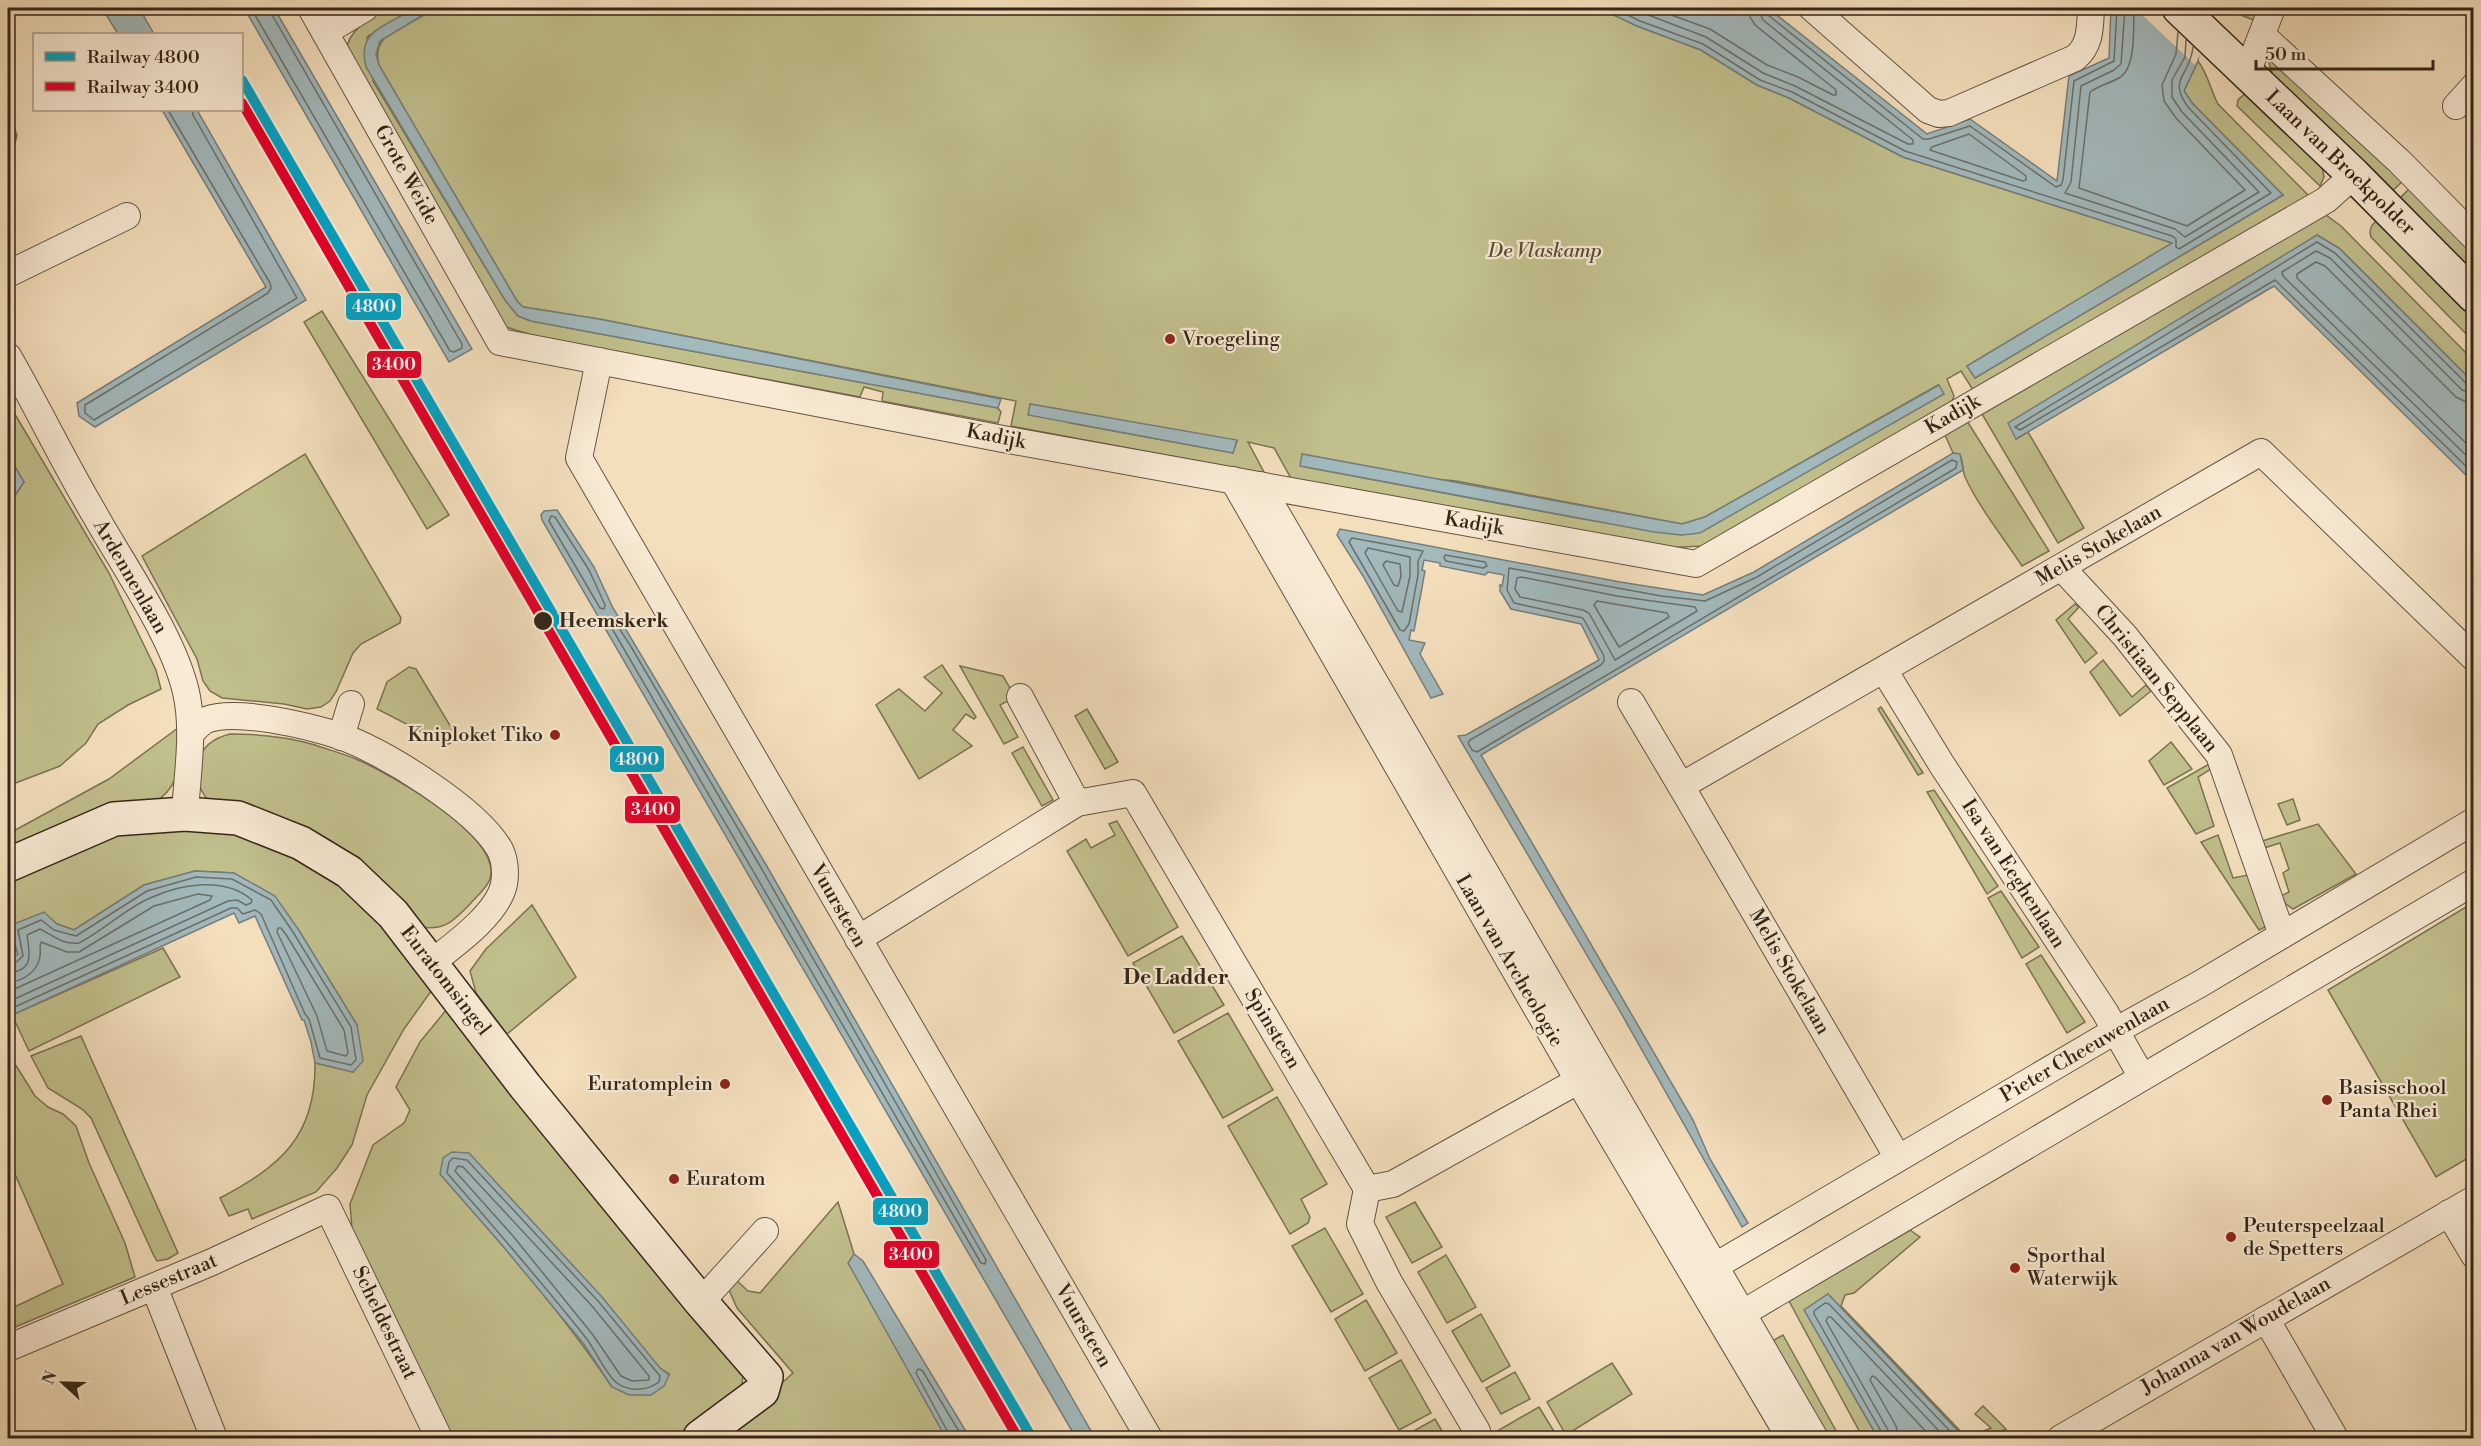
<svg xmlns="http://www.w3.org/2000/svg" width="2481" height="1446" viewBox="0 0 2481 1446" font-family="'Libre Bodoni',serif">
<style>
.green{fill:#c1c08d;stroke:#7a7352;stroke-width:1.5;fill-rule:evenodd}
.water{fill:#a2b9bd;stroke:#767e7b;stroke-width:1.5}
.pier{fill:#f4dfbd}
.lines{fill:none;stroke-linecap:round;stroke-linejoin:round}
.shore{stroke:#6b706a;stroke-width:1.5}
.street-casing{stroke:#645441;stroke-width:28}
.secondary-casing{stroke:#342618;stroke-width:36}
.street{stroke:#f8ead4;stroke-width:26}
.secondary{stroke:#f8ead4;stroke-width:33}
.rail-1-casing{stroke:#f8ead4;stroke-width:15}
.rail-2-casing{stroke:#f8ead4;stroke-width:15}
.rail-1{stroke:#03a2c5;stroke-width:10}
.rail-2{stroke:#e4002b;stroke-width:10}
.poi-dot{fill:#8f2418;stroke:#f8ead4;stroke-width:2}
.stop-dot{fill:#342618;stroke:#f8ead4;stroke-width:2}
.labels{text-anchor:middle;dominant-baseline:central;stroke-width:4.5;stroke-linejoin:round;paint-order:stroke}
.street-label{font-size:20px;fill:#342618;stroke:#f8ead4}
.park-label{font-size:20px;font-style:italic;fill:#574c35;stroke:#f8ead4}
.poi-label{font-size:20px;fill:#342618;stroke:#f8ead4;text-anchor:start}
.stop-label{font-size:20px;font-weight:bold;fill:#342618;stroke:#f8ead4;text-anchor:start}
.neighbourhood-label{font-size:21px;font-weight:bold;fill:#342618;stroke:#f8ead4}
.line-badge{stroke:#f8ead4;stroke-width:2}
.badge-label{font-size:16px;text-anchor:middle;font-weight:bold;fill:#fff}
</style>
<rect width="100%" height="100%" fill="#f4dfbd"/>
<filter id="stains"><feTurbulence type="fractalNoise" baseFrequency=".00333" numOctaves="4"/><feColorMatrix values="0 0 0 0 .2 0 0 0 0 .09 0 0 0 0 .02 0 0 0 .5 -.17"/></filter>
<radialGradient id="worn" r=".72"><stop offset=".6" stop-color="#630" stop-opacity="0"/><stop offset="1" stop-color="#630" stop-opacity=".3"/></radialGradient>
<g class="green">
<path d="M389,8H414L367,37L373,81L505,300L518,316L531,321L998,408L1001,412L998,423L882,401L883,392L864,387L860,397L535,336L506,327L346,50C350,27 371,19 389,8Z"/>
<path d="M433,8H1599L1637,26L1701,50L1757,85L1789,98L1903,157L2173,243L1967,366L1975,378L2283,195L2192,103L2184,91L2198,61C2208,74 2210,89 2218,104L2309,196L1973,390L1961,371L1947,379L1954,396L1951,404L1726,536L1701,546L1665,548L1354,489L1292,480L1274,448L1248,442L1265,474L1011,426L1016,401L599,319L523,307L517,301L379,66C369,28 414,28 433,8ZM1938,385L1944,394L1682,535L1577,518L1300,466L1456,481L1682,524L1705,517ZM1030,404L1237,441L1233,453L1070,423Z"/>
<path d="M2224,8H2264L2258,22Z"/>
<path d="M2271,57L2404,180L2390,193L2274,79L2269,63Z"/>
<path d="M2249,90L2321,161L2324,177L2320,186L2237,106L2238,100Z"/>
<path d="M8,112L17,135L13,151L8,154Z"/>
<path d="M2411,187L2473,250V277L2397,201Z"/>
<path d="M2326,215L2341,226L2473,360V382L2339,248L2317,235L2016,439L2028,432L2084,528L2058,543L1982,414Z"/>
<path d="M2379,218L2473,312V341L2371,237C2368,228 2373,224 2379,218Z"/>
<path d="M322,311L449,515L427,529L304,322Z"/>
<path d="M13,411L109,573L156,670L161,689L128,705L98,724L86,743L60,766L8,786V506L24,482L8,455V418Z"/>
<path d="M1967,421L2049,551L2022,566C2003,537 1980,509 1965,477C1962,470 1964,462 1960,455L1953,453L1945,435Z"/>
<path d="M305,454L401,618L400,623L361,644L353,653L336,692L330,701L321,707L307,709L284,704L222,698L210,691L203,681L197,659L142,556Z"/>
<path d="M2075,604L2079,607L2068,619L2097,653L2085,663L2056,620Z"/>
<path d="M2103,660L2132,697L2146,685L2151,691L2120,716L2090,672Z"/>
<path d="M942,665L976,717L974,719L966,714L953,730L972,746L919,779L876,705L899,689L925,711L942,693L924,677Z"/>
<path d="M960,666L1003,676L1015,697L1000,705L1018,737L1004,744Z"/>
<path d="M409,667L416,669L457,737L456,740L447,745L377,709L387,682Z"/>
<path d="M1881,707L1923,773L1918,775L1878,709Z"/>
<path d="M1087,709L1118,762L1105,769L1075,716Z"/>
<path d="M178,728C177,763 185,784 152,804L8,849V834L109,779Z"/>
<path d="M230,734C258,734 288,737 315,745C329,750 345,754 358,760C390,774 503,837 490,879C487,888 476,897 470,904C454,921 444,931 420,927L210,803C187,776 194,743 230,734Z"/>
<path d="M2171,742L2192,769L2164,785L2149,761Z"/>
<path d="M1023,747L1053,800L1042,806L1012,753Z"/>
<path d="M2209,764L2211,769L2198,777L2214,826L2196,834L2167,788Z"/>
<path d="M1934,790L1998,886L1987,894L1927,792Z"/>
<path d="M2293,799L2300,820L2287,825L2278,804Z"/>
<path d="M1117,821L1178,927L1128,956L1067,851L1086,839L1091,848L1115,835L1109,824Z"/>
<path d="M2318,824L2356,874L2293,909L2286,904L2281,896L2289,892L2283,873L2289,869L2280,843L2264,848L2262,841Z"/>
<path d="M141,826C163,826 188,823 209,826C312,844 372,909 434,987L404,1029L367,1095L352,1145L337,1168L316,1192L252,1219L248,1209L229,1216L220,1198C280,1166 316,1137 315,1063L353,1072L357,1025L298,929L234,873L195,871L144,885L74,930L57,924L10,926L18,954L8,961V880Z"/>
<path d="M2218,835L2233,878L2248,875L2267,926L2259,930L2201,842Z"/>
<path d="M2001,891L2039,947L2022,958L1988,898Z"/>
<path d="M532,905L576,977L507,1034L476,993L470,971L486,949Z"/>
<path d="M2466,907L2474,918L2473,1155L2436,1177L2328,990Z"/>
<path d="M1182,936L1224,1005L1174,1033L1133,963Z"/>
<path d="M163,948L180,977L29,1051L12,1015Z"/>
<path d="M2041,955L2085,1022L2067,1033L2026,964Z"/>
<path d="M447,1009L646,1255L675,1297L743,1376L741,1391L686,1433L672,1438H449L352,1229L350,1204L373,1145L404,1123L410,1110L396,1087L420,1042ZM440,1174L660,1368L669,1374L612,1387C561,1311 500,1242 440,1174Z"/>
<path d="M1228,1013L1273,1090L1223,1118L1178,1041Z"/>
<path d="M81,1036L178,1253L168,1259L157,1261L153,1254L91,1118L82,1109L48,1088L31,1056Z"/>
<path d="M15,1064L35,1096L48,1107L63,1114L76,1126L89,1163L125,1243L135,1277L8,1330V1310L63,1284L8,1158V1068Z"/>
<path d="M1277,1097L1327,1184L1301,1199L1310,1217L1308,1223L1290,1234L1228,1126Z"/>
<path d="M838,1202L854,1254L849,1263L946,1438H717L728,1431L793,1373L737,1308L729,1290L734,1278L748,1291L760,1293Z"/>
<path d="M1415,1202L1442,1247L1412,1263L1386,1217Z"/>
<path d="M1325,1228L1363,1294L1331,1312L1292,1246Z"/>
<path d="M1910,1230L1920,1237L1854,1293L1845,1295L1841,1306L1967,1438H1952L1959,1432L1828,1294L1805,1310L1878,1438H1863L1789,1301Z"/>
<path d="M1446,1255L1476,1307L1447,1323L1418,1272Z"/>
<path d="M1366,1300L1397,1353L1365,1371L1335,1319Z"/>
<path d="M1481,1314L1510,1366L1482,1382L1452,1331Z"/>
<path d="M1783,1335L1840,1438H1823L1769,1343Z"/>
<path d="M1401,1360L1431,1413L1399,1430L1369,1378Z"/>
<path d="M1612,1363L1632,1394L1566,1435L1547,1402Z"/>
<path d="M1515,1372L1530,1399L1501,1414L1486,1388Z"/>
<path d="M1983,1406L2006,1429L1989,1438H1967L1991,1428L1975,1414Z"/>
<path d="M1539,1407L1558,1438H1494L1492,1434Z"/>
<path d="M1435,1419L1446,1438H1404L1403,1437Z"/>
</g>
<g class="water">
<path d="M102,8H139L154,34H118Z"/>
<path d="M244,8H274L472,349L449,362Z"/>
<path d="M414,8L433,9L380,41L376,54L379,65L517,301L523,307L599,319L1001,399L998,408L531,321L518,316L505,300L366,67C356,28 388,27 414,8Z"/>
<path d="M1599,8H1768L1927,134L1970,119L2057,181L2069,76L2109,58L2111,8H2204L2198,61L2184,91L2192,103L2283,195L1975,378L1967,366L2172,243L1903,157L1789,98L1757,85L1701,50L1637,26Z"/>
<path d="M162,110H197L306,300L95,427L79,416L77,403L266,287Z"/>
<path d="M2317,235L2339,248L2473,382V482L2274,286L2016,439L2008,423Z"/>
<path d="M1939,385L1944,394L1700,533L1682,535L1654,532L1300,466L1302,454L1682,524L1705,517Z"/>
<path d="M1030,404L1237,440L1233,453L1028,415Z"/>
<path d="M1953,453L1960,454L1963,470L1481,755L1693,1120L1710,1159L1748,1223L1742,1227L1621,1013L1458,736L1466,735L1599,660L1581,624L1511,609L1500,591V585L1502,586L1504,575L1488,572L1485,575L1440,566V563L1424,560L1422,570L1425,571L1414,631L1411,630L1409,640L1425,643L1420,654L1443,694L1431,698L1363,576L1337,535L1340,529L1620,582L1703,595L1754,572Z"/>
<path d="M8,455L24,482L8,506Z"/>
<path d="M557,510L594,567L613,608L765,863L1095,1438H1076L542,520L541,515L544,511Z"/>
<path d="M195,871L234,873L275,896L298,929L357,1025L363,1061L353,1072L315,1063L311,1042L304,1020H302L255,916L239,923L234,913L8,1017V961L18,954L9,926L44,912L57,924L74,930L144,885Z"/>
<path d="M452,1152L469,1153L602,1297L660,1368L669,1375L664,1386L651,1395H629L612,1387L583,1343L502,1245L440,1174L443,1158Z"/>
<path d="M854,1254L863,1261L970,1438H946L848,1263Z"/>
<path d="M1828,1294L1959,1432L1952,1438H1878L1804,1310Z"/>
</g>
<path class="pier" d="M2135,8H2207L2202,50L2195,65Z"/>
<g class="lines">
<g class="shore">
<path d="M251,8L450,351L454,352L462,348V344L271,13L270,8"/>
<path d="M1613,8L1640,21L1703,44L1760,80L1792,92L1905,151L2172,236L2176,239V247L2179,249L2271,193L2188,107C2167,78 2190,77 2193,47"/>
<path d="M1630,8L1706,37L1763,73L1795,86L1908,144H1913V140L1763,20L1758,8"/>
<path d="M1652,8L1710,29L1767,65L1798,77L1833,95H1836V90L1755,25L1750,17L1749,8"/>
<path d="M1765,8L1768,15L1923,139H1929L1970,126L2056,187L2061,185L2063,180L2074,81L2114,61L2117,8"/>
<path d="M2125,8L2121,64L2114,70L2081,86L2071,182L2065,193L2175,229L2185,237L2259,192L2182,112L2172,97V80L2185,57L2186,40"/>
<path d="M2134,8C2133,26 2137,68 2119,78C2110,83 2098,86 2090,92L2079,188L2187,226L2245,190L2176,118L2164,101L2162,85L2176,54L2178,32"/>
<path d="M168,110L270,283L271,288L268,293L85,405V413L94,420L297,298L193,115L192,110"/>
<path d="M1969,134L2026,176V180L2023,181L1930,150L1932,147Z"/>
<path d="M2474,386L2467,384L2335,253L2317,242L2015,427L2020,430L2275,280L2474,474"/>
<path d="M2474,394L2462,390L2330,258L2316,251L2282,272L2283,276L2474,463"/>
<path d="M2474,403L2464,401L2456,397L2325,266L2316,262L2297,274V278L2474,451"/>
<path d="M1952,460L1957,462L1956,468L1477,752L1472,750L1468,743L1470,740L1601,665L1604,661V656L1583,618L1514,603L1507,590L1509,568L1661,596L1705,601L1757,577Z"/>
<path d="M551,516L555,517L589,570L605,605L604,609L600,608L549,521Z"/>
<path d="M1352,538L1423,551L1418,561V575L1409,624L1404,631L1400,630L1349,542Z"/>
<path d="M1368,548L1410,557V576L1402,612L1398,611L1365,553Z"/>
<path d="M1445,555L1485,562L1487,566L1483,568L1446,561L1444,558Z"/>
<path d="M1386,561L1400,564L1401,576L1398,586L1394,585L1383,565Z"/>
<path d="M1521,577L1617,596L1695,607L1697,611L1615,660L1589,613L1583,610L1520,597L1515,589L1517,578Z"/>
<path d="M1597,601L1667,613L1669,617L1619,647L1594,605Z"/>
<path d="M611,621L615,622L630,645L760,866L986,1260L985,1264L981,1263L610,625Z"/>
<path d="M278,928H281L287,936L344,1030L348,1053L346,1056L327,1051L317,1016L277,932Z"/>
<path d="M8,966L13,965L23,956L18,930L41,920L54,930L76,936L147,891L196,877L232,879L271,900L293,932L351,1027L356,1060L351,1065L320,1058L309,1019L305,1014L261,914L255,910L243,914L237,908H231L8,1010"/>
<path d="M8,973C34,971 30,954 27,935L40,929C52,935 63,945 79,943C104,930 125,909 150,898C181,884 225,876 252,900L251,903L246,905L237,900L228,901L8,1002"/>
<path d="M8,982C22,982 38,972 40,956C41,951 39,947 41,942L67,952H79L154,906L198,894L212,896L210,900L8,992"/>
<path d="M453,1158L467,1160L598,1301L660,1376L659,1382C647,1391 629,1392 617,1383C606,1375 595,1349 586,1338C541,1281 494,1227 447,1173L449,1162Z"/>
<path d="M458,1166L463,1167L592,1306L649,1376V1380L632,1381L621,1376L593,1335L513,1236L455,1171Z"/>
<path d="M951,1438L916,1373L918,1369L922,1370L963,1438"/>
<path d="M1882,1438V1433L1814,1314V1311L1825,1303L1829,1304L1949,1430V1438"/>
<path d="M1890,1438L1888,1430L1826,1321L1828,1317H1831L1940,1432L1941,1438"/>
<path d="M1899,1438L1896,1426L1870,1380L1872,1376L1875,1377L1932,1438"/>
</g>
<defs>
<g id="street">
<path d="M311,8L500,342L1003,439L1696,564L2326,200L2354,175"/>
<path d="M1812,8L1928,110L1939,114L1949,113L2075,58C2091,45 2090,27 2091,8"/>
<path d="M325,32L365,8"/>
<path d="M2262,35L2400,162L2474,237"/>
<path d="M2247,73L2272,8"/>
<path d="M2456,106L2474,86"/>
<path d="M8,274L127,216"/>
<path d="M8,356C38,408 64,463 95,515C124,567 173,636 186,692C195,732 187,774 185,814"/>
<path d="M599,361L579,458L1149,1438"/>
<path d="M1233,480L1578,1080L1790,1438"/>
<path d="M1260,485L1815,1438"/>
<path d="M2062,568L2125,636L2219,755L2282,935"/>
<path d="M1884,670L1942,765L2105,1012L2142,1077"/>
<path d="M1020,697L1077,803"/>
<path d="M1631,702L1681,786"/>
<path d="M192,732C196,728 200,723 206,720C236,708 309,726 340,736C385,752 475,808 499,848C505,858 506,873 504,884C498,914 454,945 431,963"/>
<path d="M341,737L351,704"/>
<path d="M858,939L1077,803L1133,793L1367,1189L1393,1184L1592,1073"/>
<path d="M1898,1158L1681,786L2261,452L2474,658"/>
<path d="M1367,1189L1360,1224L1389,1282L1477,1431"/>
<path d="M2449,1213L2474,1255"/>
<path d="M1700,1275L2115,1031L2200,984L2474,821"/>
<path d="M154,1287L214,1438"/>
<path d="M701,1302L765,1231"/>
<path d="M2266,1319L2335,1438"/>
<path d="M1726,1323L2474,882"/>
<path d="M8,1348L212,1262L328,1208L439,1438"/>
<path d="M2061,1438L2474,1199"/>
</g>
<g id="secondary">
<path d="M2179,8L2354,175L2474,296"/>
<path d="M8,865L114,819L185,814L238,818L301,843L349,872L393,914L525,1086L701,1302L766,1377L762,1391L700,1437"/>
</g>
</defs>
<use href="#street" class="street-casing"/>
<use href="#secondary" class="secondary-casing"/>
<use href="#street" class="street"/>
<use href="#secondary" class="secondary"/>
<defs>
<path id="rail-1" d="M242,80L1032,1438"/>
<path id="rail-2" d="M242,103L1018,1438"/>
</defs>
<use href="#rail-1" class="rail-1-casing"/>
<use href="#rail-2" class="rail-2-casing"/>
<use href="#rail-1" class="rail-1"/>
<use href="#rail-2" class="rail-2"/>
</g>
<g class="poi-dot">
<circle cx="1170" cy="339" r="6"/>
<circle cx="555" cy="735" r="6"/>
<circle cx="725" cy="1084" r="6"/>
<circle cx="2327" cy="1100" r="6"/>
<circle cx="674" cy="1179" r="6"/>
<circle cx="2231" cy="1237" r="6"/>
<circle cx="2015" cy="1268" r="6"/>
</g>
<circle class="stop-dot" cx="543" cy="621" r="10"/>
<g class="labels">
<g class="street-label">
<text transform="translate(2340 163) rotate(44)">Laan van Broekpolder</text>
<text transform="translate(406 175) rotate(61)">Grote Weide</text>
<text transform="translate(1953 415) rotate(-30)">Kadijk</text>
<text transform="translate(996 437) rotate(11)">Kadijk</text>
<text transform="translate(1474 524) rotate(10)">Kadijk</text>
<text transform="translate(2099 546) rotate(-30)">Melis Stokelaan</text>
<text transform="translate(130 577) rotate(60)">Ardennenlaan</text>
<text transform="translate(2156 679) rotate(51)">Christiaan Sepplaan</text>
<text transform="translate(2013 874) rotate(57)">Isa van Eeghenlaan</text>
<text transform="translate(838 906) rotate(60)">Vuursteen</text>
<text transform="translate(1509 961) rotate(60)">Laan van Archeologie</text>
<text transform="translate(1789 972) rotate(60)">Melis Stokelaan</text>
<text transform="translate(445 981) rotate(52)">Euratomsingel</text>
<text transform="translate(1272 1029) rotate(59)">Spinsteen</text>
<text transform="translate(2085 1050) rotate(-30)">Pieter Cheeuwenlaan</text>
<text transform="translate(169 1280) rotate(-23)">Lessestraat</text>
<text transform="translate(384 1323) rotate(64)">Scheldestraat</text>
<text transform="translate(1083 1326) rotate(60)">Vuursteen</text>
<text transform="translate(2236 1336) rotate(-30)">Johanna van Woudelaan</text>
</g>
<g class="park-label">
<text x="1545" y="251">De Vlaskamp</text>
</g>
<g class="poi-label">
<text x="1182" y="339">Vroegeling</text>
<text x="543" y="735" text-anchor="end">Kniploket Tiko</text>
<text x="713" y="1084" text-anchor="end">Euratomplein</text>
<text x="2339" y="1088">Basisschool<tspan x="2339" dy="23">Panta Rhei</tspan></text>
<text x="686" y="1179">Euratom</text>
<text x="2243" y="1226">Peuterspeelzaal<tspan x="2243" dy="23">de Spetters</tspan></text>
<text x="2027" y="1256">Sporthal<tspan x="2027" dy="23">Waterwijk</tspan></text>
</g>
<g class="stop-label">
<text x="559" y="621">Heemskerk</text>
</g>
<g class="neighbourhood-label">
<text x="1176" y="978">De Ladder</text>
</g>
</g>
<g class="line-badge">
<rect x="345" y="292" width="57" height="29" rx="6" fill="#03a2c5"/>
<rect x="366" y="350" width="56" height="29" rx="6" fill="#e4002b"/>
<rect x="609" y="745" width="56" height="28" rx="6" fill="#03a2c5"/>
<rect x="624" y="795" width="57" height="29" rx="6" fill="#e4002b"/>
<rect x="872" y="1197" width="57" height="29" rx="6" fill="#03a2c5"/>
<rect x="883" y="1240" width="57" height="29" rx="6" fill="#e4002b"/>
</g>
<g class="badge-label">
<text x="374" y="312">4800</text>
<text x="394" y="370">3400</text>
<text x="637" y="765">4800</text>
<text x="653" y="815">3400</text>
<text x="900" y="1217">4800</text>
<text x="911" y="1260">3400</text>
</g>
<rect width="2481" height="1446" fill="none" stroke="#f4dfbd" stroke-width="30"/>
<rect x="9" y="9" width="2463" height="1428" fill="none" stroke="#342618" stroke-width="3"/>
<rect x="15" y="15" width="2451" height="1416" fill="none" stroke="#342618" stroke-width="1.5"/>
<rect x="33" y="33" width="210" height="78" fill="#f8ead4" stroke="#aa9c89" stroke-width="1.5"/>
<rect x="45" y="52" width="30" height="9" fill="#03a2c5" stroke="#aa9c89" stroke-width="1.5"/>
<text x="87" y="63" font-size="18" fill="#342618">Railway 4800</text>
<rect x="45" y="82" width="30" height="9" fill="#e4002b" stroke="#aa9c89" stroke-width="1.5"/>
<text x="87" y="93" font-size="18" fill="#342618">Railway 3400</text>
<g transform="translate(63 1383) rotate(292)" stroke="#f8ead4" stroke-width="4.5" paint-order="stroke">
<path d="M0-4.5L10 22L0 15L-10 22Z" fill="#342618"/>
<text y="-9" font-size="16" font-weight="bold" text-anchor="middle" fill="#342618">N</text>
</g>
<path d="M2256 60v9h177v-9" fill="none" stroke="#342618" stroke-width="3"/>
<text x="2265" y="60" font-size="18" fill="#342618" stroke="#f8ead4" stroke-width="4.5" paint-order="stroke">50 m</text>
<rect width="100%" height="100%" filter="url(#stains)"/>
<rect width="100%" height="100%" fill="url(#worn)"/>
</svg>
